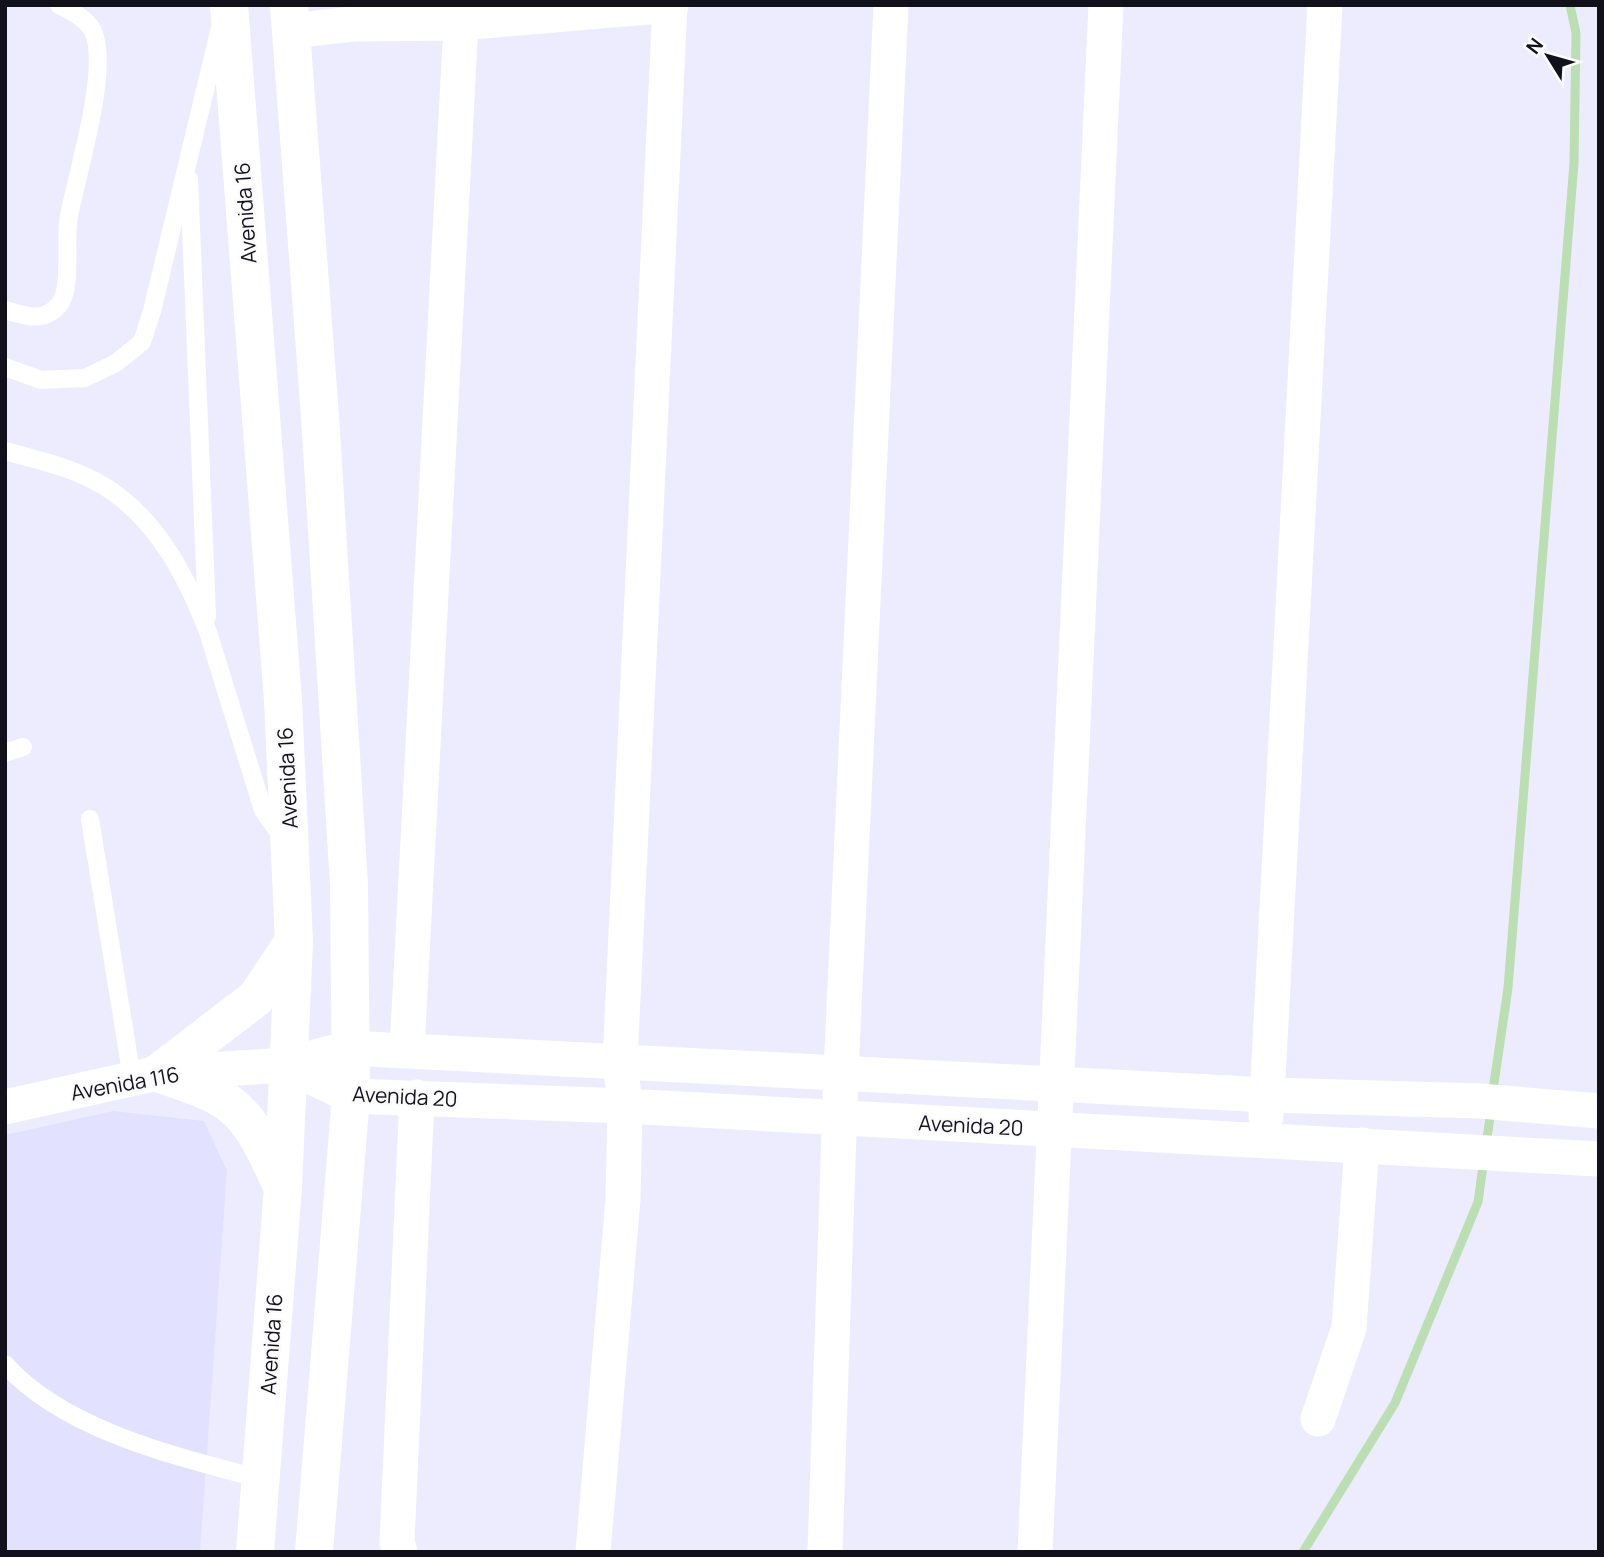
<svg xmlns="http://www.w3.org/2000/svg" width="1604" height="1557" viewBox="0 0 1604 1557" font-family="Manrope,sans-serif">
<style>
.built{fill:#e2e1ff}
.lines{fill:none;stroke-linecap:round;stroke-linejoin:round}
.stream{stroke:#bbdeb2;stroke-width:9}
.service{stroke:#fff;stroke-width:18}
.minor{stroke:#fff;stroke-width:35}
.trunk{stroke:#fff;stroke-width:38}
.labels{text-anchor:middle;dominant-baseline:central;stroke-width:5;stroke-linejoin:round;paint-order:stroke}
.street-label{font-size:21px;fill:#12111b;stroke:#fbfbfb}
</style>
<rect width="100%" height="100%" fill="#edecfe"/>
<path class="built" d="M113,1111L204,1121L227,1171L200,1552H5V1135Z"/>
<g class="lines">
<g class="stream">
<path d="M1492,1097L1508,988L1574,163L1576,33L1570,5"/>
<path d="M1486,1145L1491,1111"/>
<path d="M1303,1552L1395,1403L1478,1202L1484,1159"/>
</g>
<g class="service">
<path d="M189,179L207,617"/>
<path d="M5,310C25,316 43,323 59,305C73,288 64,239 69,216C77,173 110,70 93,31C87,19 71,11 59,5"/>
<path d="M5,367L41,380L85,378L116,363L142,342L152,311L219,32"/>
<path d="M5,451C34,459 66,466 93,480C152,510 185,572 208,632L263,810L282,837"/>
<path d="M5,753L23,747"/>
<path d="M90,819L132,1078"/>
<path d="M5,1364C63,1430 178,1457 261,1479"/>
</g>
<g class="minor">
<path d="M290,31L353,24L461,23L671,5"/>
<path d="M407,1050L461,23"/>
<path d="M287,1065L351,1096L625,1106L1599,1159"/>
<path d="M5,1107L158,1073L287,1065L349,1048L1268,1095L1480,1101L1599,1111"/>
<path d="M1266,1116L1325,5"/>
<path d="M1318,1419L1349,1328L1362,1145"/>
<path d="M400,1552L397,1542L417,1097"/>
<path d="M593,1552L623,1199L625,1106L620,1061L670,5"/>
<path d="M825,1552L841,1072L891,5"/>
<path d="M1035,1552L1106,5"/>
</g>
<g class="trunk">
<path d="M229,5L283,700L294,942L283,1187L255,1552"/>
<path d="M289,5L320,416L349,885L351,1096L314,1552"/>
<path d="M158,1073L256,998L292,944"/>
<path d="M158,1073C179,1081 205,1088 224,1100C254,1119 267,1155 282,1186"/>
</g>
</g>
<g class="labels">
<g class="street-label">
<text transform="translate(245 213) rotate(-94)">Avenida 16</text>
<text transform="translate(287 778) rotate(-93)">Avenida 16</text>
<text transform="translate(125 1083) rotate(-10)">Avenida 116</text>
<text transform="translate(405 1096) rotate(3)">Avenida 20</text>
<text transform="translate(971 1125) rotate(3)">Avenida 20</text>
<text transform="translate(271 1344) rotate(-86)">Avenida 16</text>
</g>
</g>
<rect width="1604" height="1557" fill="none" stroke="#12111b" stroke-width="14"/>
<g transform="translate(1548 56) rotate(307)" stroke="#fbfbfb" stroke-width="5" paint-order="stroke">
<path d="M0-5L12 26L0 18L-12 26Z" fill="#12111b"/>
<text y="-10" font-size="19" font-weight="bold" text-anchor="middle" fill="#12111b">N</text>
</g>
</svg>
